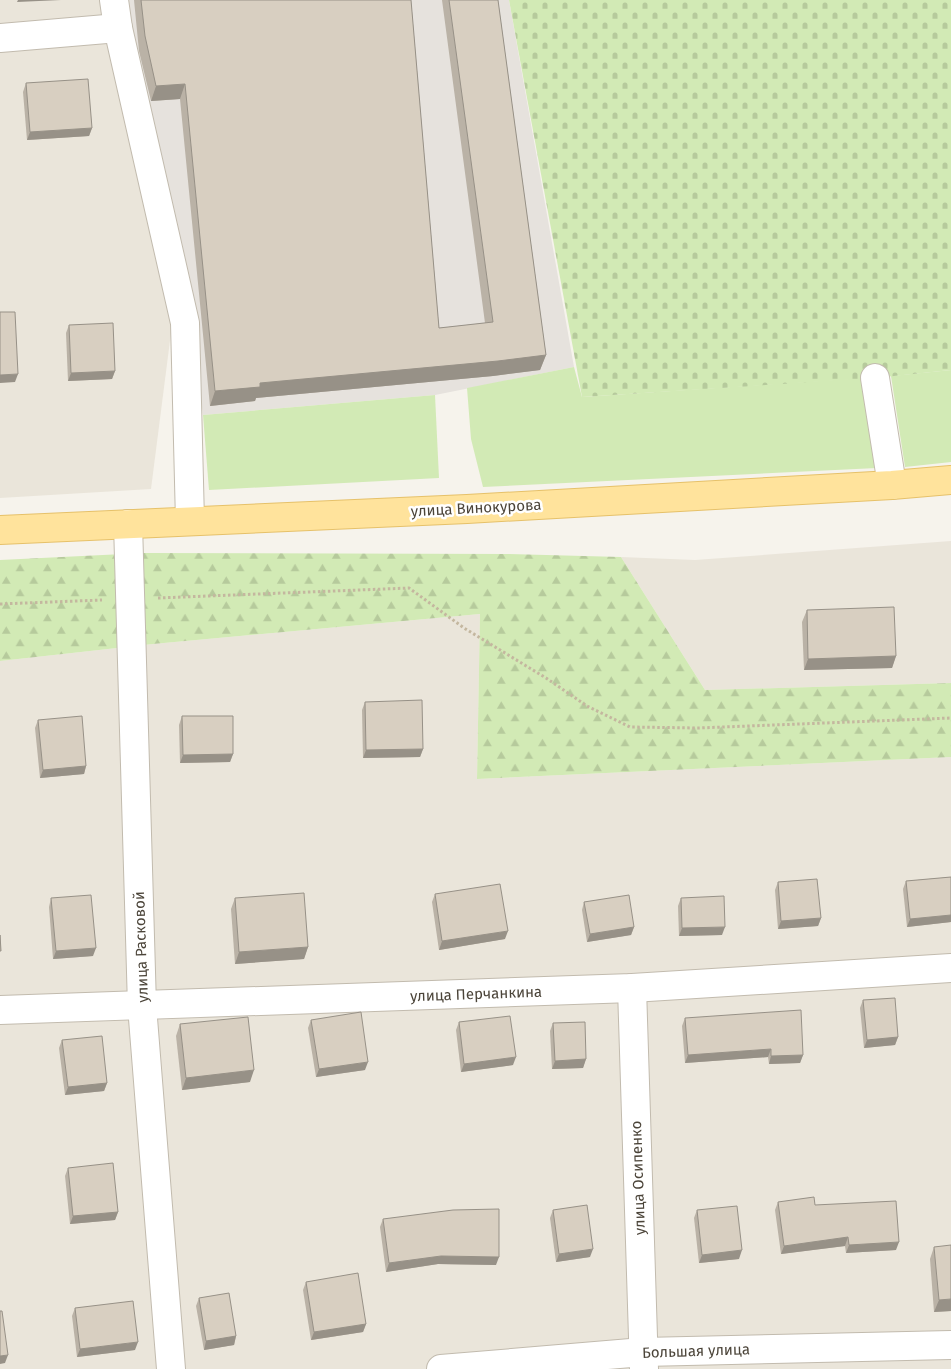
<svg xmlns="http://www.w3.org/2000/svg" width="951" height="1369" viewBox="0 0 951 1369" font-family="'Fira Sans',sans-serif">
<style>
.residential{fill:#eae5da}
.industrial{fill:#e6e2dd}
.grass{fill:#d2eab5}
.forest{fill:url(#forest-firs)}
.cemetery{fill:url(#cemetery-stones)}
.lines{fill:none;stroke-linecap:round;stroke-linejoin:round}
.minor-casing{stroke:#c2bbae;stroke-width:30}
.major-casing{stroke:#e6c16a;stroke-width:30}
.path{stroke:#c4b79f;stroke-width:3;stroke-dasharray:2.5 2.5;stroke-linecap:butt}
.minor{stroke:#fff;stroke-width:28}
.major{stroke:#ffe39c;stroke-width:28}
.wall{fill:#bab2a6}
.shaded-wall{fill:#979187}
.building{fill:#d8cfc1;stroke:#979187}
.labels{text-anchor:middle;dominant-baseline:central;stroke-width:5;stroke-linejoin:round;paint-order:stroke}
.street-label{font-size:15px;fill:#4b4439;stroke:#fff}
</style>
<defs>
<pattern id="forest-firs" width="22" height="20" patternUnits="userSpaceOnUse" patternTransform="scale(1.25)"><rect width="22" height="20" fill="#d2eab5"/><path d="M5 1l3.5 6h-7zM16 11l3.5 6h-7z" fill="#b6ca9c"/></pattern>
<pattern id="cemetery-stones" width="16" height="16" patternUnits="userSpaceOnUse" patternTransform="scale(1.25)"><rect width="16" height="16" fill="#d2eab5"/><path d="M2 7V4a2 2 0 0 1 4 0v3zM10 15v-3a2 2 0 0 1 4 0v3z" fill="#b6ca9c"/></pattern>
</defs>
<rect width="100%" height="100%" fill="#f6f3ec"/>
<g class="residential">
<path d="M0,0H104L108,20L0,29Z"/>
<path d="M110,39L172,325L151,489L0,498V49Z"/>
<path d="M951,541V683L705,690L621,557L695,560Z"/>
<path d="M480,614L477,779L951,757V1369H0V661L153,644Z"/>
</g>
<path class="industrial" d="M122,0H509L574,367L435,395L203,415L192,334Z"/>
<g class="grass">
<path d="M574,367L582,397L864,378L877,468L483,487L471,439L467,388Z"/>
<path d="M951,370V462L905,467L891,376Z"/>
<path d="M435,395L439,478L209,490L203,415Z"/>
</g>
<path class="forest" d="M144,553L509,554L621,557L705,690L951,683V757L477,779L480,614L153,644L0,661V560Z"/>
<path class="cemetery" d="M509,0H951V370L875,378L582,397Z"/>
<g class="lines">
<defs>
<g id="minor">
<path d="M114,0L118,28L185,323L190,521"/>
<path d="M0,38L118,28"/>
<path d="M875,378L892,485"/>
<path d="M128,524L142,1006L171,1369"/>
<path d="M632,988L644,1369"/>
<path d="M0,1010L632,988L951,968"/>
<path d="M441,1369L643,1352L951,1345"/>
</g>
<path id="major" d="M0,530L467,509L892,485L951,480"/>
</defs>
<use href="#minor" class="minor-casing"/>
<use href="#major" class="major-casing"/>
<g class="path">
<path d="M158,598L409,588L464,628L546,678L587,706L630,727L698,728L951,718"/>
<path d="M0,604L102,600"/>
</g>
<use href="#minor" class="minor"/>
<use href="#major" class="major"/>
</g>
<g class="wall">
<path d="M134,0H411L439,328L485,323L442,0H498L546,355L540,370L493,376L256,398L255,401L210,406L180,99L151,101L139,51Z"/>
<path d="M26,83L92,128L89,136L27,140L23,92Z"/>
<path d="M69,325L115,371L112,379L68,381L66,333Z"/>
<path d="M807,610L896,656L892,668L804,670L802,622Z"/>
<path d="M365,702L423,749L420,757L363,758L362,710Z"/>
<path d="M182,716L233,754L230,762L180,763L179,725Z"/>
<path d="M38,720L86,766L84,774L40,778L35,728Z"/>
<path d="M951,877V922L907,927L903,889L906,881Z"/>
<path d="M778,882L821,918L818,926L778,929L775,890Z"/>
<path d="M435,894L505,939L439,950L432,902Z"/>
<path d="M51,898L93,956L53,959L49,907Z"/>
<path d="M235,898L308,947L304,959L235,964L231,909Z"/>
<path d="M681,898L722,935L679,936L678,906Z"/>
<path d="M584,902L634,927L631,935L587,942L582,910Z"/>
<path d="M863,1000L898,1037L895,1045L864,1048L860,1008Z"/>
<path d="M685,1018L803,1055L800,1063L769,1064L768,1057L685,1063L682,1026Z"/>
<path d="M311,1020L365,1070L316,1077L308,1028Z"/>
<path d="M459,1022L513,1065L461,1072L456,1030Z"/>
<path d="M553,1023L586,1059L583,1068L552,1069L550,1031Z"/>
<path d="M180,1024L250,1082L182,1090L176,1036Z"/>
<path d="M62,1040L107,1083L104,1091L65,1095L59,1048Z"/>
<path d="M68,1168L118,1212L115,1220L70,1224L65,1176Z"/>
<path d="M778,1202L815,1205L896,1250L846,1253L845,1246L781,1254L775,1210Z"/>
<path d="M553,1210L590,1257L556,1262L550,1218Z"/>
<path d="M697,1210L739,1259L699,1263L694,1218Z"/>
<path d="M383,1219L496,1265L438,1264L386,1272L380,1227Z"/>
<path d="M934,1247L951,1311L934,1312L930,1259Z"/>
<path d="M306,1282L366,1324L363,1332L311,1340L303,1290Z"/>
<path d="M199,1298L236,1336L234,1345L204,1350L196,1306Z"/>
<path d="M75,1308L135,1350L77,1357L72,1316Z"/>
</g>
<g class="shaded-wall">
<path d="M18,0H61L17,2Z"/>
<path d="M185,84L180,99L151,101L156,86Z"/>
<path d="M92,128L89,136L27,140L30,132Z"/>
<path d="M546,355L540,370L493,376L256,398L255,401L210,406L215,391L260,383Z"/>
<path d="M115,371L112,379L68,381L71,373Z"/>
<path d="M18,374L15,382L0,383V375Z"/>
<path d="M896,656L892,668L804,670L808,659Z"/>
<path d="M423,749L420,757L363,758L366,750Z"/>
<path d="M233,754L230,762L180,763L183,755Z"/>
<path d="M86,766L84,774L40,778L43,770Z"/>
<path d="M951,915V922L907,927L910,919Z"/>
<path d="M821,918L818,926L778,929L781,921Z"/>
<path d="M634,927L631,935L587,942L590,934Z"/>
<path d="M725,927L722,935L679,936L682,928Z"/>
<path d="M508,931L505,939L439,950L442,941Z"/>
<path d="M308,947L304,959L235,964L239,952Z"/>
<path d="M96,948L93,956L53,959L56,951Z"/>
<path d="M898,1037L895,1045L864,1048L867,1040Z"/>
<path d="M771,1049L768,1057L685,1063L688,1055Z"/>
<path d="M803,1055L800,1063L769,1064L771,1056Z"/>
<path d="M516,1057L513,1065L461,1072L464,1064Z"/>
<path d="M586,1059L583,1068L552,1069L555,1061Z"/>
<path d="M368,1062L365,1070L316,1077L319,1069Z"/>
<path d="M254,1070L250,1082L182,1090L186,1078Z"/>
<path d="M107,1083L104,1091L65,1095L68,1087Z"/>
<path d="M118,1212L115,1220L70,1224L73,1216Z"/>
<path d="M848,1237L845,1246L781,1254L784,1246Z"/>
<path d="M899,1242L896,1250L846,1253L849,1245Z"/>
<path d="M593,1249L590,1257L556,1262L559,1254Z"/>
<path d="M742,1250L739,1259L699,1263L702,1255Z"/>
<path d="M441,1256L499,1257L496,1265L438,1264L386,1272L389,1263Z"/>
<path d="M951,1299V1311L934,1312L939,1300Z"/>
<path d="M366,1324L363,1332L311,1340L314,1332Z"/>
<path d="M236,1336L234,1345L204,1350L206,1341Z"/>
<path d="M138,1342L135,1350L77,1357L80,1349Z"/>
<path d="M8,1355L5,1363L0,1364V1356Z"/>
</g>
<g class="building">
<path d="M141,0H411L439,328L493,322L449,0H498L546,355L498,361L260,383V387L215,391L185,84L156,86L145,36Z"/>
<path d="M88,79L92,128L30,132L26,83Z"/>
<path d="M0,312H15L18,374L0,375Z"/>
<path d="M113,323L115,371L71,373L69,325Z"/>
<path d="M894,607L896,656L808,659L807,610Z"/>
<path d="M422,700L423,749L366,750L365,702Z"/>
<path d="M82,716L86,766L43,770L38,720Z"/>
<path d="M182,716H233V754L183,755Z"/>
<path d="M951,877V915L910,919L906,881Z"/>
<path d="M817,879L821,918L781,921L778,882Z"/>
<path d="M500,884L508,931L442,941L435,894Z"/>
<path d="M304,893L308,947L239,952L235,898Z"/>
<path d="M91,895L96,948L56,951L51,898Z"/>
<path d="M629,895L634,927L590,934L584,902Z"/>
<path d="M724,896L725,927L682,928L681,898Z"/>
<path d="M0,935L1,951H0Z"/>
<path d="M895,998L898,1037L867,1040L863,1000Z"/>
<path d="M801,1010L803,1055L771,1056V1049L688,1055L685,1018Z"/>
<path d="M361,1012L368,1062L319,1069L311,1020Z"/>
<path d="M510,1016L516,1057L464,1064L459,1022Z"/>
<path d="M248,1017L254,1070L186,1078L180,1024Z"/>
<path d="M585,1022L586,1059L555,1061L553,1023Z"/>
<path d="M102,1036L107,1083L68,1087L62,1040Z"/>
<path d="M113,1163L118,1212L73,1216L68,1168Z"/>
<path d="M814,1197L815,1205L896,1201L899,1242L849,1245L848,1237L784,1246L778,1202Z"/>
<path d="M587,1205L593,1249L559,1254L553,1210Z"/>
<path d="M737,1206L742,1250L702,1255L697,1210Z"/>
<path d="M499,1209V1257L441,1256L389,1263L383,1219L453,1210Z"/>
<path d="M951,1245V1299L939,1300L934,1247Z"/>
<path d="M358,1273L366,1324L314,1332L306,1282Z"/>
<path d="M229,1293L236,1336L206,1341L199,1298Z"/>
<path d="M133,1301L138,1342L80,1349L75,1308Z"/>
<path d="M0,1311H2L8,1355L0,1356Z"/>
</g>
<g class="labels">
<g class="street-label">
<text transform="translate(476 508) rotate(-3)">улица Винокурова</text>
<text transform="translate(141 947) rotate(-92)">улица Расковой</text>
<text transform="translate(476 994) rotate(-2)">улица Перчанкина</text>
<text transform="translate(638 1178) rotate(-92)">улица Осипенко</text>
<text transform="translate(696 1351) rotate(-2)">Большая улица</text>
</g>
</g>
</svg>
